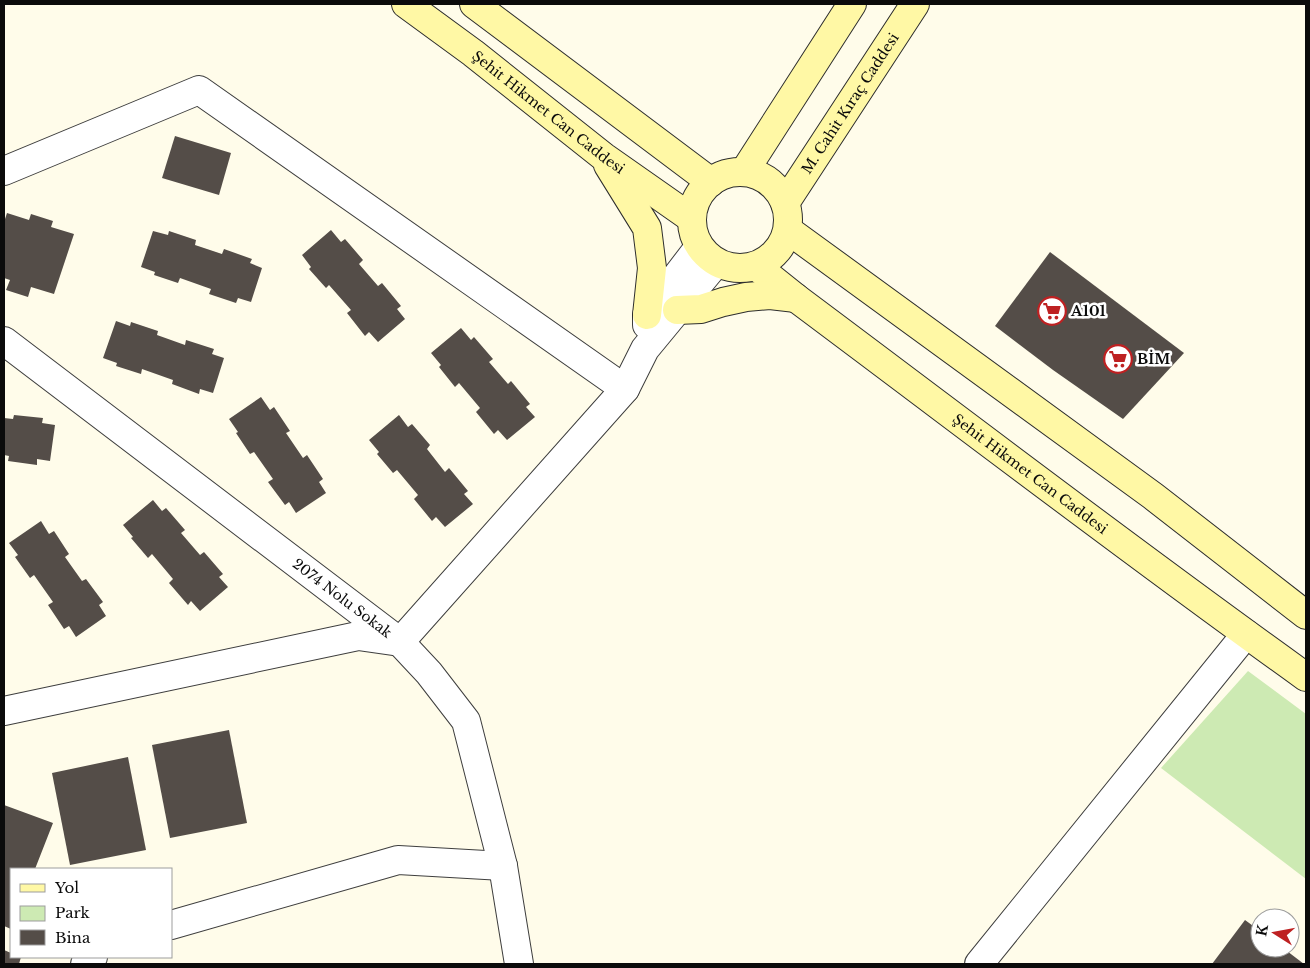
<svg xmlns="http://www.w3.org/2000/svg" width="1310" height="968" viewBox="0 0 1310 968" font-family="'Libre Baskerville',serif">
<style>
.green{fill:#cdeab3}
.building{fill:#544d48}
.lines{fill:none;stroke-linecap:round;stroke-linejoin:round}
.street-casing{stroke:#3e3e3e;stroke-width:30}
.secondary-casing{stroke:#2d2d2d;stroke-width:30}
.street{stroke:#fff;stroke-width:28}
.secondary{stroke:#fff8a5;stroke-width:28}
.labels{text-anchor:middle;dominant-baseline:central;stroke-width:5;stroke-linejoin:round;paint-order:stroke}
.street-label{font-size:14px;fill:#0b0b0b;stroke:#fff}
.poi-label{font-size:14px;font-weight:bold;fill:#0b0b0b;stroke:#fff;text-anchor:start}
</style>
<rect width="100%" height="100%" fill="#fffcea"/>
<path class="green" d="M1248,671L1306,714V879L1161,768Z"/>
<g class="building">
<path d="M175,136L231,153L219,195L162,178Z"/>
<path d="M7,213L29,220L31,214L53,221L51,227L74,234L54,294L31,287L28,297L6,290L10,280L4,278V222Z"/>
<path d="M331,230L341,242L345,239L363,260L359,264L378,286L382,283L401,306L397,309L405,319L378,342L369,332L365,336L347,313L351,310L329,285L326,288L309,269L311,267L302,255Z"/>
<path d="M153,231L168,235L169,231L196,240L195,245L222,254L224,249L252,259L250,263L262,268L251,302L238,298L236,303L209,294L211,289L180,278L178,283L154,275L155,272L141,267Z"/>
<path d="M1050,252L1184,353L1123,419L1053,370L995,326Z"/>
<path d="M116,321L130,326L131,322L158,331L157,335L185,345L186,340L214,349L212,354L224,358L213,393L200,389L199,394L172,384L173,380L142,369L141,374L116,366L117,363L103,358Z"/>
<path d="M461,328L471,340L474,337L493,359L489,362L508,384L511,381L530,404L526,407L535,417L507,440L498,430L494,434L476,412L480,408L459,383L455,387L439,367L441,365L431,353Z"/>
<path d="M261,397L270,410L274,407L290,431L286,433L303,458L307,455L323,479L319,482L326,493L296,513L289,502L285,505L268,482L273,479L254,452L250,454L236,433L238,432L229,419Z"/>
<path d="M14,415L43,418L42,423L55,425L50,461L37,459V465L8,461L9,456L4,455V418L13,419Z"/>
<path d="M399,415L408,427L412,424L430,445L427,449L445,472L449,468L468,491L464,494L473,504L445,527L436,517L432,521L414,499L418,495L397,470L393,473L377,454L379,452L369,440Z"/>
<path d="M153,500L162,511L166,508L185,530L181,533L200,555L204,552L223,574L219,577L228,587L200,611L191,601L188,605L169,583L173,579L152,554L148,558L131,538L133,537L123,525Z"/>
<path d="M41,521L49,534L54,531L69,554L65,557L82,581L86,579L103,602L99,605L106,616L76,637L69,626L64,629L48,605L53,602L34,575L30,578L15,557L18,555L9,543Z"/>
<path d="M229,730L247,823L170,838L152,745Z"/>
<path d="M128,757L146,850L70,865L52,773Z"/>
<path d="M4,805L53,823L35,869H11V929L4,926Z"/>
<path d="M1245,920L1260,931V948H1283L1304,964H1212Z"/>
<path d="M4,950L11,953V957H21L19,964H4Z"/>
</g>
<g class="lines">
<defs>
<g id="street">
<path d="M4,171L199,90L625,389"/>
<path d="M647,325V315L699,247"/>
<path id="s1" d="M4,341L400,642L429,673L466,721L503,866L519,964"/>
<path d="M4,711L358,636L400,642L625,389L645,349L716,263"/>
<path d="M171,925L398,860L503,866"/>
<path d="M85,964L89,959L93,957"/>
<path d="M979,964L1246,634"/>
</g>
<g id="secondary">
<path id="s2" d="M406,4L473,53L604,157L691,218"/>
<path d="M474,4L711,182"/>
<path d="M608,165L647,228L652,268L647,315"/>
<circle cx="740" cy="220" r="48"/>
<path d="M744,172L852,4"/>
<path id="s3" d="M785,203L915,4"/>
<path d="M788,230L1153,496L1306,615"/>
<path id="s4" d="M756,266L796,298C966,425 1134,554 1306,677"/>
<path d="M677,310L701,309L723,302L746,297L770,295L796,298"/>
</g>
</defs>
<use href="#street" class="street-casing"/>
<use href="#secondary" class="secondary-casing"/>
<use href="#street" class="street"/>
<use href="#secondary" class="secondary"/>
</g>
<defs>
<symbol id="supermarket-ring" viewBox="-11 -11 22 22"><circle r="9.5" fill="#fff" stroke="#be2122" stroke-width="1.5"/><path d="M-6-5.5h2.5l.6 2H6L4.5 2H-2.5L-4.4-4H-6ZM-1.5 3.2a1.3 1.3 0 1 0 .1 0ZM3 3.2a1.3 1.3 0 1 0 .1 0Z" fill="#be2122"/></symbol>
</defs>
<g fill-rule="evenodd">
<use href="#supermarket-ring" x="1036" y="295" width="32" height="32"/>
<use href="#supermarket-ring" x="1102" y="343" width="32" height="32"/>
</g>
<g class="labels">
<g class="street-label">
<text stroke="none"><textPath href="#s3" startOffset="119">M. Cahit Kıraç Caddesi</textPath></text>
<text stroke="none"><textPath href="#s2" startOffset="179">Şehit Hikmet Can Caddesi</textPath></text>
<text stroke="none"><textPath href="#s4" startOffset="344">Şehit Hikmet Can Caddesi</textPath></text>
<text stroke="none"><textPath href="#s1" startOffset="425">2074 Nolu Sokak</textPath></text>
</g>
<g class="poi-label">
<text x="1071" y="311">A101</text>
<text x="1137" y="359">BİM</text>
</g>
</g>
<rect width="1310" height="968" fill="none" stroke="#0b0b0b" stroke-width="10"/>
<rect x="10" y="868" width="162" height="90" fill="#ffffff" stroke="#9d9d9d"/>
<rect x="20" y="884" width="25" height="8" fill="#fff8a5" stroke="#9d9d9d"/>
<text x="55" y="893" font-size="15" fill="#0b0b0b">Yol</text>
<rect x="20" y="906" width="25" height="15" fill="#cdeab3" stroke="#9d9d9d"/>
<text x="55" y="918" font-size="15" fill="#0b0b0b">Park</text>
<rect x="20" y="930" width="25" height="15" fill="#544d48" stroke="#9d9d9d"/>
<text x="55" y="943" font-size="15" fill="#0b0b0b">Bina</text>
<g transform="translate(1275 933) rotate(281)"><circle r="24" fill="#ffffff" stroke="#9d9d9d"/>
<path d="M0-4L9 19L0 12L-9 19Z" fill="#be2122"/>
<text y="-8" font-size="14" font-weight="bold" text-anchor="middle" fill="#0b0b0b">K</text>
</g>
</svg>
